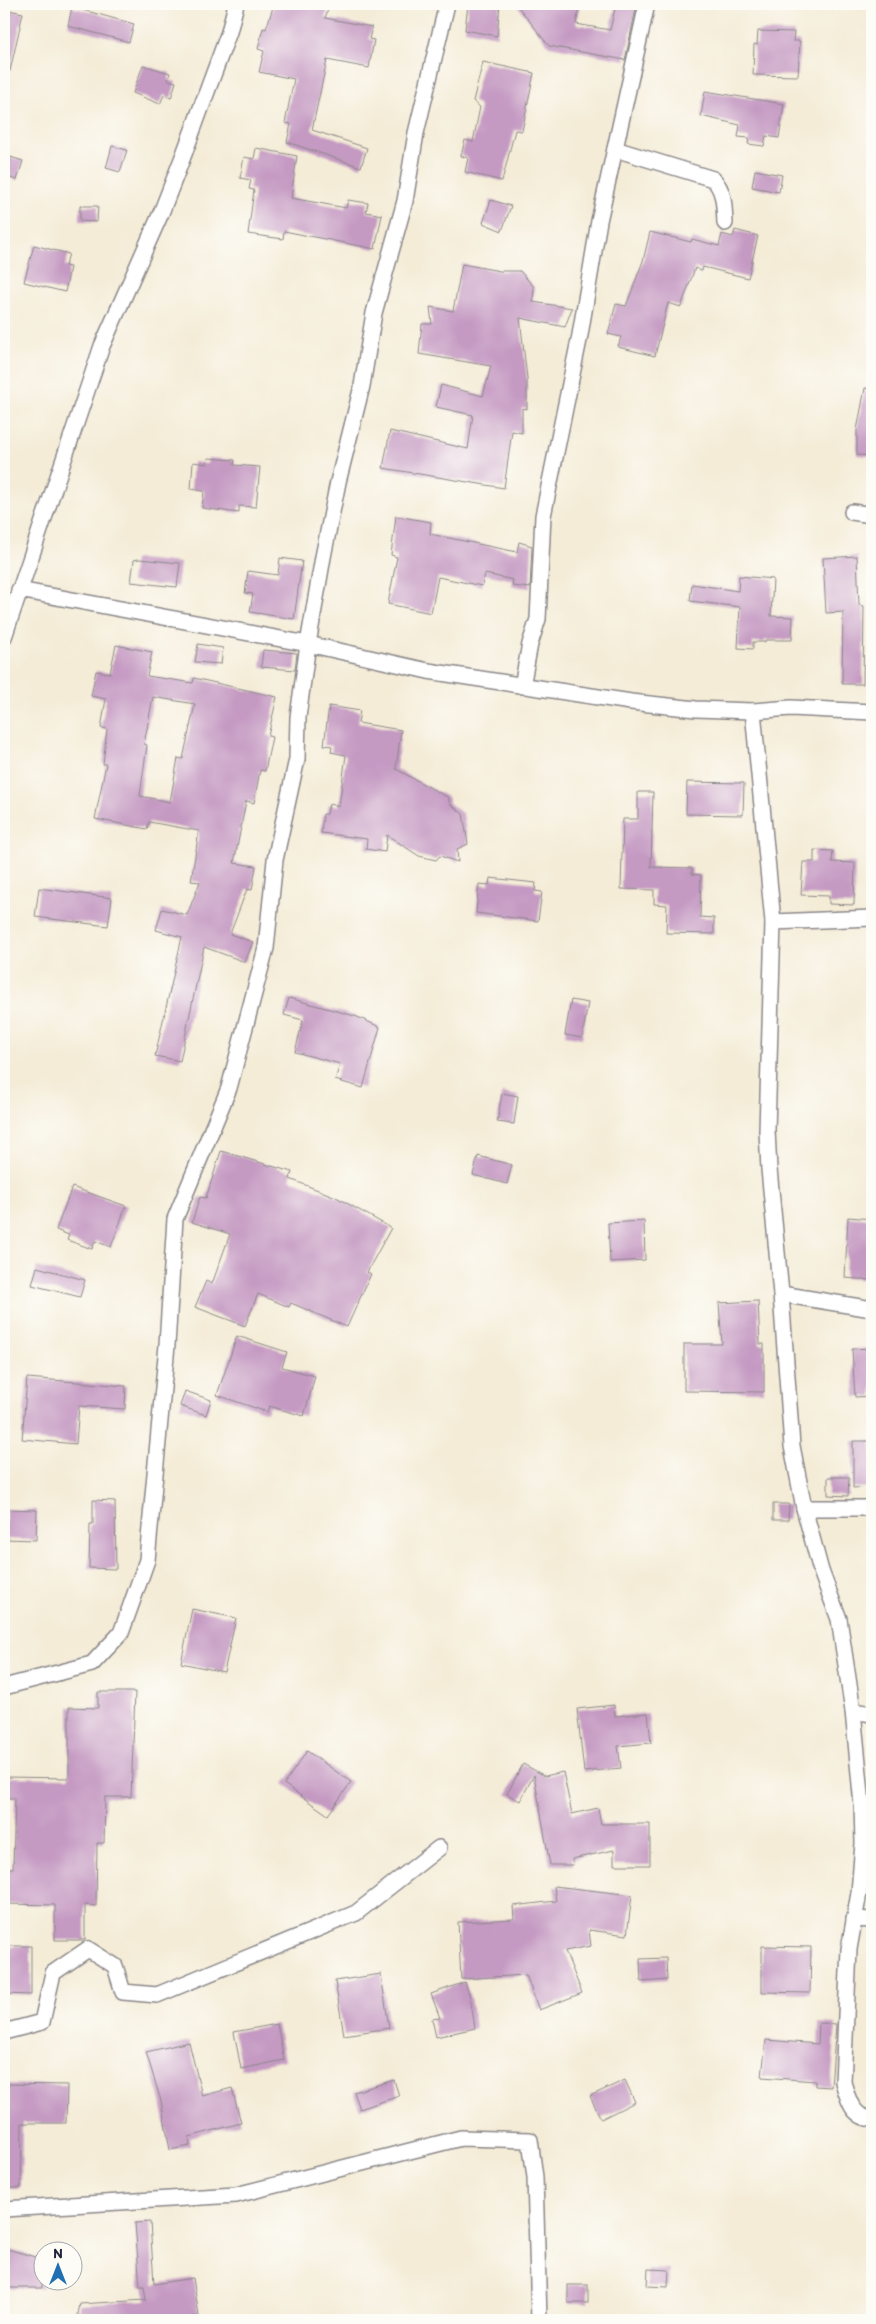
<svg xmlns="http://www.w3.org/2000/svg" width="876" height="2324" viewBox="0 0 876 2324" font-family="Itim,sans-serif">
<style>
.building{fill:#c499c2;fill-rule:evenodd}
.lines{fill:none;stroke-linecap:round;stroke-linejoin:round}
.street-casing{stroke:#8b8789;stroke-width:18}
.street{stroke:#fff;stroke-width:15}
</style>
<rect width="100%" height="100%" fill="#fdfcf7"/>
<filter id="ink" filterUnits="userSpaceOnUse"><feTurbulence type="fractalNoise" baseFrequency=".02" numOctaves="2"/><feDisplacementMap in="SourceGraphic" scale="10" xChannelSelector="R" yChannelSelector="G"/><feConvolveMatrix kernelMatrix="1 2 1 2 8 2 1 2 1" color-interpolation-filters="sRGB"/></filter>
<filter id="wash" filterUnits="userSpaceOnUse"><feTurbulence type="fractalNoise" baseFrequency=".0096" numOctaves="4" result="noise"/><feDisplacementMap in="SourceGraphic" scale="20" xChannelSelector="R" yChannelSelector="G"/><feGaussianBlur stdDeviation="1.12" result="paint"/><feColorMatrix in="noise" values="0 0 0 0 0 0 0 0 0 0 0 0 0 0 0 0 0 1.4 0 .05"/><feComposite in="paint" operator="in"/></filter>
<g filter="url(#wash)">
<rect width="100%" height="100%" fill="#f4ecd7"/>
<g id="blocks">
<g class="building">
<path d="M274,4H330L325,18L372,27L369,39L374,40L369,68L327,60L312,130L367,148L361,167L287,142L291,124L285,123L294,79L259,72L264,51L258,49L263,28L266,29Z"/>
<path d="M468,4H500L497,36L465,30Z"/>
<path d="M516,4H580L576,24L610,30L616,4H637L625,60L549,46Z"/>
<path d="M72,7L134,24L129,42L68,26Z"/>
<path d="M4,9L23,13L10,71L4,70Z"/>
<path d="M758,31L794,32L793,41H800L798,76L753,75L754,44L757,45Z"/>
<path d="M483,62L534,73L522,131L515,130L502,181L465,172L468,158L461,156L465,140L473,142L480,107L473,101Z"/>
<path d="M143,65L170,73L168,80L176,82L171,98L164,95L160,104L133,93Z"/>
<path d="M705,91L784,104L779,138L766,136L764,146L748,144L749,138L738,137L740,125L701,116Z"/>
<path d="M112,146L127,150L120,172L106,168Z"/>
<path d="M256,148L297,156L291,198L346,208L348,200L368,203L366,212L382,215L375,249L284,231L283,239L248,234L254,190L249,189L251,180L240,178L244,157L254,159Z"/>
<path d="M4,155L23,161L17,180L4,176Z"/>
<path d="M755,170L782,175L779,192L752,187Z"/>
<path d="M491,200L511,206L502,231L483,223Z"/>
<path d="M80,206H98L97,222L80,221Z"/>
<path d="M735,230L758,236L748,278L703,267L702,271L695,268L681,307L668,303L655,356L618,347L621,337L608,334L616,304L626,306L643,261L650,232L691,242L692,239L719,246L722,234L733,237Z"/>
<path d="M34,245L69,254L65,266L70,267L65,292L24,282Z"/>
<path d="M462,264L500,271H520L534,287L533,302L572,308L565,327L520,318L527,378V409L522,408V433L512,431L504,488L383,468L390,431L468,449L473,415L436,407L441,385L483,396L491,366L419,354L422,324H432L430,307L453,311Z"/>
<path d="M865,388L872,389V456L857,455V430Z"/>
<path d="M208,458L235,460L234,465L260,467L256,507L239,506V513L202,508L204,491L191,489L193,462L207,464Z"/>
<path d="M396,516L431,522L430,534L517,552L519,542L532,546L530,588L512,586L513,580L485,574L482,586L438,577L431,613L388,604L397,557L391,555Z"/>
<path d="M857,556L859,605L864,606L863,684H842L843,612L826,613L823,558Z"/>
<path d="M280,558L302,561L294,619L250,612L253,594L245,593L248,571L278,575Z"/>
<path d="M139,559L180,563L177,587L131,582L134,560Z"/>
<path d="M739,576L773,579L771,616L793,617L792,640H765V642H753V649L738,648L740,607L690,601L692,584L738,591Z"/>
<path d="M198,644L223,648L221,664L195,662Z"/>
<path d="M116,645L152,652L147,676L193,683L194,678L277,697L268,736L272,737L265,771L260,770L254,803L246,801L234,863L256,866L252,890L247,889L230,934L253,942L245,962L204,947L180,1061L155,1056L182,937L156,930L162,909L187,915L200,882L191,881L199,831L149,822L147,829L95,819L106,764H103L107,729L101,728L106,699L91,696L96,671L110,673ZM153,697L195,704L183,759L178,758L170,802L140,796L147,745L144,744Z"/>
<path d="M263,650L297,653L295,670L261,667Z"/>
<path d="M329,706L360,711L358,723L401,730L396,769L449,798V803L463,814L468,844L457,849L458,862L440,856L436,860L419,856L387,835L385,852L366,849L367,839L321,833L323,814H327L329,804L339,806L346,755L331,752L332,746L324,745Z"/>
<path d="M687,782L744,783L743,815L686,814Z"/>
<path d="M638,792H653L651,867L692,868V874L701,875L700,917L714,918V934L666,933L667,905L654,904V890L621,889L623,819H638Z"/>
<path d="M814,850L833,851L832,862L855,863L854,905L829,904V896L801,895L803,862H814Z"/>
<path d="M490,878L536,883L535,891L542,892L538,921L476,913L479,884L489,885Z"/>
<path d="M39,888L112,898L108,926L35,917Z"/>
<path d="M289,998L355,1016L380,1027L363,1088L335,1080L340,1064L295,1052L303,1020L284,1015Z"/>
<path d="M571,1000L588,1003L582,1038L565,1035Z"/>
<path d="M502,1093L518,1096L514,1124L497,1122Z"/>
<path d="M221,1151L292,1172L290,1179L336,1197L391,1228L367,1272L371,1274L347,1327L291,1303L289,1307L258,1294L245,1326L195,1307L206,1281L212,1284L230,1234L192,1222L200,1197L206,1198Z"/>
<path d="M478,1156L512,1165L507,1184L473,1175Z"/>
<path d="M72,1187L126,1206L111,1247L95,1241L92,1249L67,1240L69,1235L56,1230Z"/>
<path d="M848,1217L872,1219V1280L845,1278Z"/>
<path d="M644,1221L645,1260L610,1262L608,1223Z"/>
<path d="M37,1267L85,1280L80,1297L32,1285Z"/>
<path d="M758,1301L760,1344H764V1392L684,1391V1344H722L719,1303Z"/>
<path d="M237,1336L287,1352L282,1367L315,1376L304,1416L269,1406L267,1412L217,1395Z"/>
<path d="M872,1348V1396L855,1397L852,1349Z"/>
<path d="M27,1378L126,1386L125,1409L79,1406L76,1444L22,1439Z"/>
<path d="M185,1391L211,1400L206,1415L180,1406Z"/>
<path d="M853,1441H872V1487L853,1488Z"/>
<path d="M828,1477H849L848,1496L828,1495Z"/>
<path d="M93,1500L115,1501L116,1569L89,1568L90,1524H93Z"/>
<path d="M773,1504H789L788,1520H773Z"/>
<path d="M6,1509L37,1510L36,1540L5,1539Z"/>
<path d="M192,1609L236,1618L224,1672L181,1663Z"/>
<path d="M98,1692H135L131,1797H105L104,1843H97L96,1906L85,1905V1940H55V1905L7,1904L8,1868H13L15,1798H4V1777L69,1778V1707L98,1708Z"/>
<path d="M614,1705L615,1716L648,1713L651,1743L618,1746L621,1768L584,1772L577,1709Z"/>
<path d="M307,1751L351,1782L328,1815L284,1784Z"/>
<path d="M523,1764L545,1776L563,1772L572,1814L598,1808L601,1824H650V1865H614V1850L572,1859L573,1865H550L534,1775L520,1801L507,1794Z"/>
<path d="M554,1886L632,1895L627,1935L589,1930L591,1946L565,1951L582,1993L539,2010L526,1975L461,1979L458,1922L514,1919L513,1906L556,1901Z"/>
<path d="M4,1946H31V1995L4,1994Z"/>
<path d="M762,1946L811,1947L810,1993L762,1992Z"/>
<path d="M666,1958L667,1980L641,1982L640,1959Z"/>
<path d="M381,1974L389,2028L344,2035L335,1981Z"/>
<path d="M465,1982L470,1997L475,2028L436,2037L432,2019L440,2018L431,1994Z"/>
<path d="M819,2023L836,2024L831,2087L815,2086V2081L762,2077L766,2040L818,2044Z"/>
<path d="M277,2024L284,2060L241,2069L234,2032Z"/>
<path d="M189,2042L202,2096L232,2088L241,2123L189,2137L190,2146L170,2150L161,2101L146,2052Z"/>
<path d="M394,2080L399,2096L360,2109L354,2092Z"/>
<path d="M625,2080L635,2102L601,2119L590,2096Z"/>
<path d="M4,2084L67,2085L66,2123H22L21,2188H4Z"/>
<path d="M150,2222L154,2284L193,2278L199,2316L170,2320H77L80,2304L146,2300L144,2287H140L135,2223Z"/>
<path d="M4,2248L42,2259V2288H4Z"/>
<path d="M648,2269L669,2270L668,2287L647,2286Z"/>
<rect x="568" y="2285" width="20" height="18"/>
</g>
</g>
</g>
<g filter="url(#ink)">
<use href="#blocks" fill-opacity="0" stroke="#8b8789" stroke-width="1"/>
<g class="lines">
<defs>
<g id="street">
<path d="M615,149L713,179C725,191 724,207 725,223"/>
<path d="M852,512L872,515"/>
<path d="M19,590L308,644L428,671L631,702L696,709L753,711L791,708L872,712"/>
<path d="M4,637L102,346L161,213L184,154L229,32L236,4"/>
<path d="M522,686L530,644L538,619L543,516L580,335L599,221L647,4"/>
<path d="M753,711L773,922L767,1131L769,1169L781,1294L792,1446L804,1508L821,1571L839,1619L853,1711L862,1805L863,1843L859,1893L849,1949L843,2082C848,2099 852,2117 872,2119"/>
<path d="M773,922L872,918"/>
<path d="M781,1294L872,1309"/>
<path d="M804,1508H872"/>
<path d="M4,1687L92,1664L121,1633L147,1560L167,1345L175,1219L229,1088L266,948L275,860L297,759L298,717L308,644L323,557L338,482L362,386L374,313L405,201L416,133L447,4"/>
<path d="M853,1711L872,1714"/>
<path d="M854,1919L872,1920"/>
<path d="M4,2032L42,2022L53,1973L88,1949L115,1966L123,1992L157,1995L356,1913L439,1848"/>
<path d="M4,2209L236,2195L461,2138L530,2140L535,2177L539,2320"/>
</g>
</defs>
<use href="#street" class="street-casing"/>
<use href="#street" class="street"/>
</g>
</g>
<rect width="876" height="2324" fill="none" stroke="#fdfcf7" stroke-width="20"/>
<g transform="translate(58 2266)"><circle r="24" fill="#fdfcf7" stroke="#a5a5ac"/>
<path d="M0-4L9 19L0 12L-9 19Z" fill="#1f6fb2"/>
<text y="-8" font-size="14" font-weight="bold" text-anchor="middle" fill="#22223b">N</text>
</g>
</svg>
